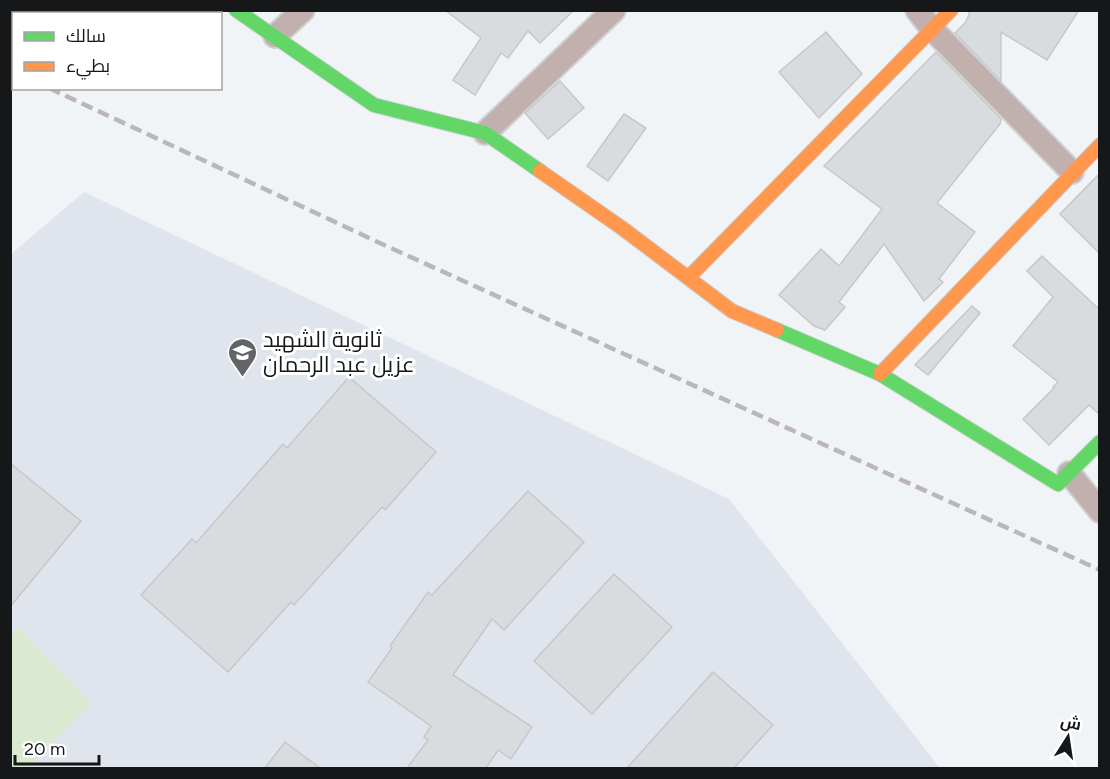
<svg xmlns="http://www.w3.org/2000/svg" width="1110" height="779" viewBox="0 0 1110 779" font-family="Figtree,Cairo,sans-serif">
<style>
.built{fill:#e0e5ed}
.green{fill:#daead1}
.building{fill:#d9dcde;stroke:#c6c7ca;stroke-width:1.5}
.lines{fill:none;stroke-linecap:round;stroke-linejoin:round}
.street-casing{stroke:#cfd1d3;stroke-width:26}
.fast-casing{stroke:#cfd1d3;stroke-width:16}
.slow-casing{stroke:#cfd1d3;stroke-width:16}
.street{stroke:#c1b0ad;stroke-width:22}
.fast{stroke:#63d668;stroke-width:14}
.slow{stroke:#ff974d;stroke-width:14}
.rail{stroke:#bcb7b6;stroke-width:4.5;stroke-dasharray:12 6;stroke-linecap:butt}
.labels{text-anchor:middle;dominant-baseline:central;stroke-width:6;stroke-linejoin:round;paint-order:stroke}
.poi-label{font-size:22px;fill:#161719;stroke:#fff;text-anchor:start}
</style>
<rect width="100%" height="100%" fill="#f1f4f7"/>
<path class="built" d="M84,192L729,499L940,768H11L10,255Z"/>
<path class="green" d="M18,627L90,703L28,768H11V635Z"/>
<g class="building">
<path d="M445,10H574L540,43L528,31L508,58L501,53L475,95L453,80L481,38Z"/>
<path d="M969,10H1079L1047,60L1001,32V81L955,33L965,23L969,15Z"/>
<path d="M826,32L862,74L819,118L779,72Z"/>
<path d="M936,52L1001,119L1000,124L937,203L975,232L939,279L943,282L924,301L884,244L839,302L845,307L825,330L814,326L779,295L821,249L839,266L882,209L824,166Z"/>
<path d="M560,81L584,108L548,139L525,113Z"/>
<path d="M624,114L646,128L608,181L587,166Z"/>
<path d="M1100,173V254L1060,214Z"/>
<path d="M1042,256L1100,310V415L1089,405L1049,445L1023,419L1054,388L1053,387L1058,382L1013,346L1053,297L1027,271Z"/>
<path d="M972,306L980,313L928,375L915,365Z"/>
<path d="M349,377L436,452L385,510L382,507L294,605L291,602L228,672L141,595L192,539L196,543L283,444L287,448Z"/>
<path d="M10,463L81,521L10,607Z"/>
<path d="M528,491L584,542L504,630L492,619L453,675L532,727L511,759L498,750L486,768H407L428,740L424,737L431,726L368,682L392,648L390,646L428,592L432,595Z"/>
<path d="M614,574L672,627L592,714L534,661Z"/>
<path d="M713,672L773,725L734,768H627Z"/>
<path d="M285,742L320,768H265Z"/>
</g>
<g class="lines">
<defs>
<g id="street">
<path d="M917,10L932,29L1072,172"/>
<path d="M275,36L303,10"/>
<path d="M485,133L614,10"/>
<path d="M1069,473L1100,511"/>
</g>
<g id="fast">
<path d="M236,10L374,105L485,133L540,171"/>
<path d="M777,330L880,374L1058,484L1100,442"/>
</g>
<g id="slow">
<path d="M540,171L622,228L732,311L777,330"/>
<path d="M689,277L951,10"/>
<path d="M880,374L1100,145"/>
</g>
</defs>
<use href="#street" class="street-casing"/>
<use href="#fast" class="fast-casing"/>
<use href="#slow" class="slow-casing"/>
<use href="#street" class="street"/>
<use href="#fast" class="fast"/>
<use href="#slow" class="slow"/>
<g class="rail">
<path d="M10,70L14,72"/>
<path d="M49,88L382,244L1100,570"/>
</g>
</g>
<defs>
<symbol id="school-pin" viewBox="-11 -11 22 30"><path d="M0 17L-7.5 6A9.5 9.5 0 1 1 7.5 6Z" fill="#636467" stroke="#fff"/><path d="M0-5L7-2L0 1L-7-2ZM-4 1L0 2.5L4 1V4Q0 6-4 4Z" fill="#fff"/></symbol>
</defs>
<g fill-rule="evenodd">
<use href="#school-pin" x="226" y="336" width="33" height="45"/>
</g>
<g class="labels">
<g class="poi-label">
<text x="263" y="339">ثانوية الشهيد<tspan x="263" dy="25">عزيل عبد الرحمان</tspan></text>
</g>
</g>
<rect width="1110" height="779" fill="none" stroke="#161719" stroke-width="24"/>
<rect x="12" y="12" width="210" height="78" fill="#ffffff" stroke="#a2a2a3" stroke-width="1.5"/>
<rect x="24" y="32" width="30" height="9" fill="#63d668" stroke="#a2a2a3" stroke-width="1.5"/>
<text x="66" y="42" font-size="18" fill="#161719">سالك</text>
<rect x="24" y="62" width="30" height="9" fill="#ff974d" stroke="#a2a2a3" stroke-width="1.5"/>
<text x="66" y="72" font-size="18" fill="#161719">بطيء</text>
<g transform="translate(1068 737) rotate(12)" stroke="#ffffff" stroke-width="4.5" paint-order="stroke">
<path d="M0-4.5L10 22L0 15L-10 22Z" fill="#161719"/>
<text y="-9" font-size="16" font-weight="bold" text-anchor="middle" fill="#161719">ش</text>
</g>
<path d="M15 755v9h84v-9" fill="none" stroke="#161719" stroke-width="3"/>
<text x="24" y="755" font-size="18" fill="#161719" stroke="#ffffff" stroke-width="4.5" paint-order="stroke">20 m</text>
</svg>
